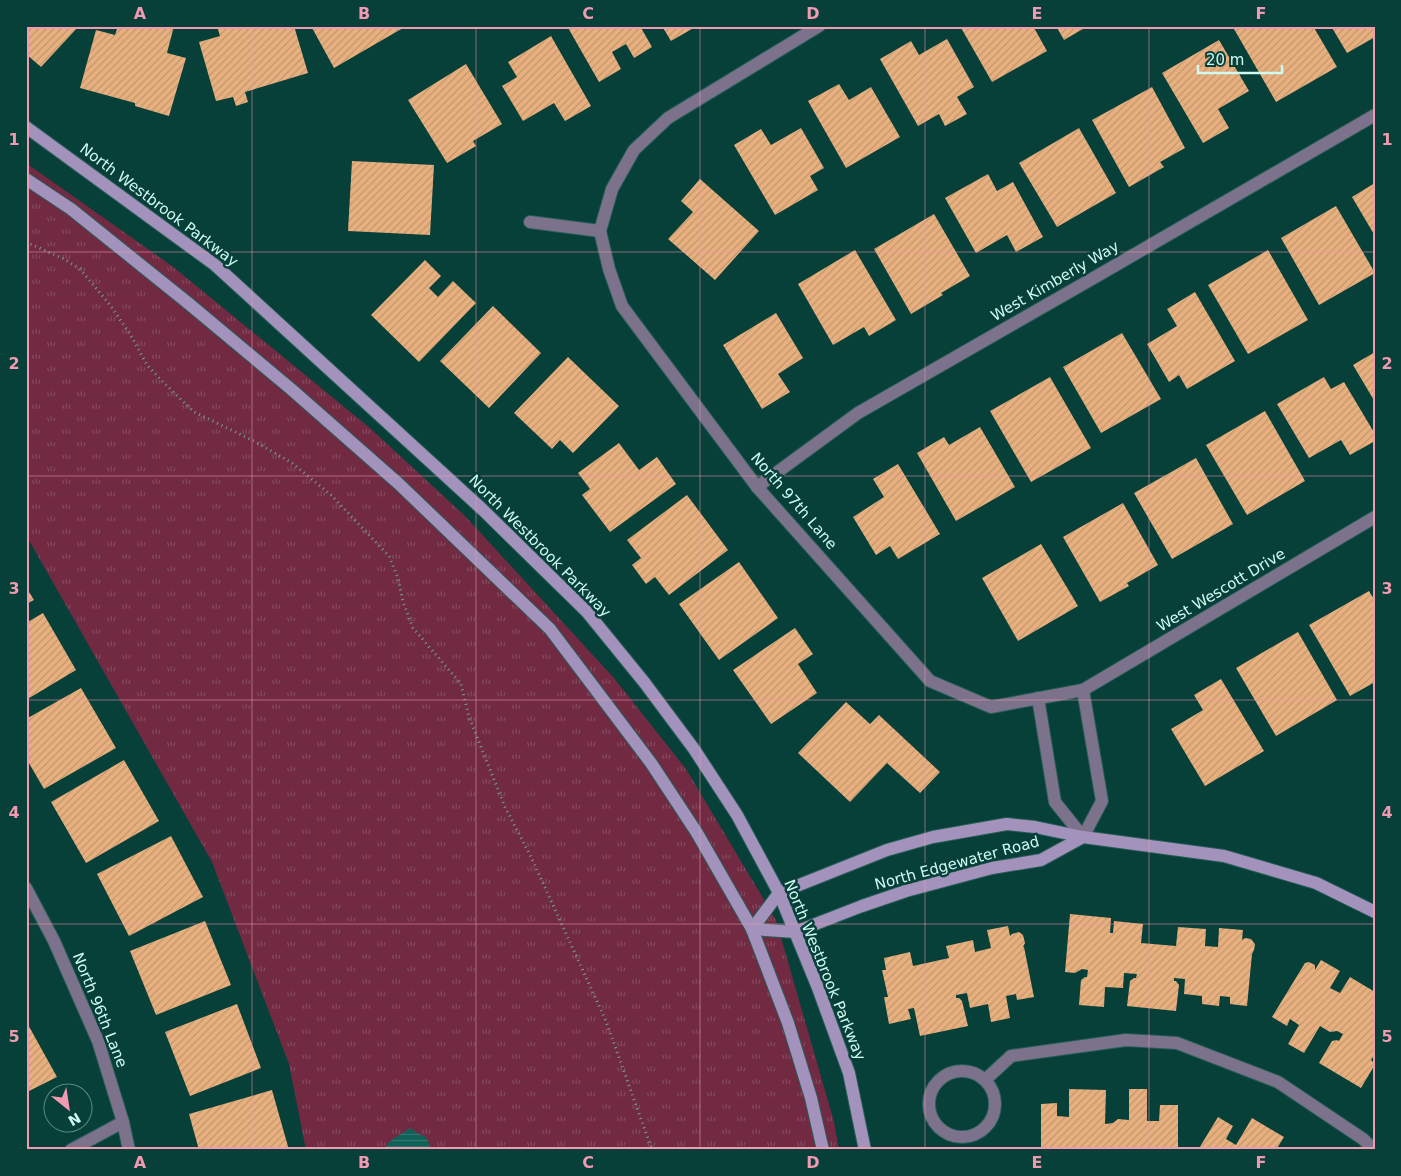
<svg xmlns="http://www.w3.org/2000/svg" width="1401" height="1176" viewBox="0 0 1401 1176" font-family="'DejaVu Sans',sans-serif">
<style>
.grass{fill:url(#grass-tufts)}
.water{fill:url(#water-rules)}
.building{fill:url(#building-hatch)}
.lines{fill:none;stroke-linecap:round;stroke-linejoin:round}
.street-casing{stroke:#275d57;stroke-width:14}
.secondary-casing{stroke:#275d57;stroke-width:14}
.path{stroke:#70a29b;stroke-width:3;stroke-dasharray:1 4;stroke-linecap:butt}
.street{stroke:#7c728c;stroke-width:12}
.secondary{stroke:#a392bc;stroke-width:12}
.grid{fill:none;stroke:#f19ab1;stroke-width:1;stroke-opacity:0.55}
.labels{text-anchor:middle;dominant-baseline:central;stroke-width:5;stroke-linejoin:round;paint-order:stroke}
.street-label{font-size:15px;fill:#cefaf2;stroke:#073f39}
.neatline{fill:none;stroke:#f19ab1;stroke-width:2}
.grid-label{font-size:16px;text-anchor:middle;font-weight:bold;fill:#f19ab1}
</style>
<defs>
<pattern id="grass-tufts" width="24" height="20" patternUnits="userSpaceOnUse" patternTransform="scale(1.25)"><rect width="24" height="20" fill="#712a41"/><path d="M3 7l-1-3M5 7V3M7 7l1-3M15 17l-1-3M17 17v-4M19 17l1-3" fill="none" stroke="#844a5d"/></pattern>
<pattern id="water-rules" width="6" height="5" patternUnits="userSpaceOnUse" patternTransform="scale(1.25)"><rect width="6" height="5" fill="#0f6056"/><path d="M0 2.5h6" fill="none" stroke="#31786f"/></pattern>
<pattern id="building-hatch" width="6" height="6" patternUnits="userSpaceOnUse" patternTransform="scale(1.25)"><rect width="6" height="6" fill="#e9b07e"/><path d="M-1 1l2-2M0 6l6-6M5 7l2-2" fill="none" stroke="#be9771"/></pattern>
</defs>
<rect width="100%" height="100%" fill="#073f39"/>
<path class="grass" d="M26,163L172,266L370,428L465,516L614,678L686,769L776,920L834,1122L839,1150H306L289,1064L212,862L26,535Z"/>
<path class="water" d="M410,1128L419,1134L426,1137L432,1150H384C388,1139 401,1135 410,1128Z"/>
<g class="building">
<path d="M26,26H79L41,67L26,54Z"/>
<path d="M118,26H174L167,53L186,58L169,116L135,106V103L80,88L96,30L115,35Z"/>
<path d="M217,26H294L308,73L245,92L248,102L236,106L233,97L216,101L199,42L220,36Z"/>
<path d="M311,26H402L403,28L334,68Z"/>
<path d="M567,26H640L652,47L634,58L626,44L612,52L621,69L599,82Z"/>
<path d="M662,26H697L671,41Z"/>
<path d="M960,26H1033L1047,51L992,82Z"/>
<path d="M1056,26H1088L1064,40Z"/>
<path d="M1240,26H1313L1337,67L1276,102L1234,29Z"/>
<path d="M1331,26H1375V37L1347,53Z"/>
<path d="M551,36L591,106L565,121L554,103L523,121L502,86L517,77L508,62Z"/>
<path d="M947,39L974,87L957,97L967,114L945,126L939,114L918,126L880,59L911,41L919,55Z"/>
<path d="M1219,40L1249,91L1218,109L1229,128L1203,143L1162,73Z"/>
<path d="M466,64L502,124L473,141L476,146L447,163L408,100Z"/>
<path d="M839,84L849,100L871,87L900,137L846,168L808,101Z"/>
<path d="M1152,87L1185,148L1160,162L1164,167L1129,187L1092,120Z"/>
<path d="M801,128L824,168L810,176L818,190L775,215L734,145L761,129L771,145Z"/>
<path d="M1079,128L1116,193L1057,227L1019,163Z"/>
<path d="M352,161L434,165L430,235L348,231Z"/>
<path d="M988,174L997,191L1013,182L1043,237L1016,252L1007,235L976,253L945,198Z"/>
<path d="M700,179L759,231L715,280L668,239L693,212L681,201Z"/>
<path d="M1375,183V236L1352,197Z"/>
<path d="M1336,206L1375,273L1319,305L1281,238Z"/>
<path d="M934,214L970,276L941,293L943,295L911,314L874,249Z"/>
<path d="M855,250L896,320L869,336L864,327L833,345L798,284Z"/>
<path d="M1268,250L1308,320L1248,354L1208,285Z"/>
<path d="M425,260L441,276L429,288L438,297L453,281L476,303L419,362L371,315Z"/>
<path d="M1195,292L1235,361L1187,389L1179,375L1169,382L1147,344L1177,326L1167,309Z"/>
<path d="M493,306L541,353L489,408L440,361Z"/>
<path d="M776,313L803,358L778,374L790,392L762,409L723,345Z"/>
<path d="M1122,333L1161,399L1101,433L1063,367Z"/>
<path d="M1375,352V402L1353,365Z"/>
<path d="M568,357L619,406L573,453L560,440L552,449L514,413Z"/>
<path d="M1050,377L1091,448L1031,482L990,411Z"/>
<path d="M1324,377L1331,389L1344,382L1375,434V441L1350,455L1341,440L1309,458L1277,404Z"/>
<path d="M1265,411L1305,481L1247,515L1206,445Z"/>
<path d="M980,427L1015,487L956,521L917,453L944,437L949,445Z"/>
<path d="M619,443L639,470L657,457L676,484L610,532L582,495L590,489L578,473Z"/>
<path d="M1196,458L1233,524L1172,559L1134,493Z"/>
<path d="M898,464L940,534L898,559L890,546L876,555L853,517L884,497L873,479Z"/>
<path d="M687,495L728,550L669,595L655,577L646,584L632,565L641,558L627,540Z"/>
<path d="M1123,503L1158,565L1127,583L1129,586L1100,602L1063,537Z"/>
<path d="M1041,544L1078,606L1018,641L982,578Z"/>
<path d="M739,562L778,618L719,660L679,604Z"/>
<path d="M26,587L34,600L26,604Z"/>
<path d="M1369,591L1375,601V682L1350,696L1309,625Z"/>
<path d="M43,613L76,670L26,700V623Z"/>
<path d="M795,628L813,654L798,664L817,693L771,724L733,670Z"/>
<path d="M1298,632L1337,700L1276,736L1236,668Z"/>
<path d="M1221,679L1264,751L1205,786L1171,729L1203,710L1194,695Z"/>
<path d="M81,688L116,748L44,789L26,758V719Z"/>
<path d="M846,702L870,724L879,715L940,772L920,793L887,763L850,802L798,753Z"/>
<path d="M124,760L159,821L86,863L51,802Z"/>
<path d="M171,836L203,897L129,936L97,874Z"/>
<path d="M1070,914L1111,918L1110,933H1113L1114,921L1143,924L1141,943L1176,946L1178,927L1206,929L1205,946L1218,947L1219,928L1243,930L1242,940L1245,938L1251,939L1255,944L1254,950L1252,954L1247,1006L1230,1004V997L1220,996L1219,1006L1202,1004V996L1184,994L1185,979L1174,978V981H1176L1179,985L1176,1011L1127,1006L1130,981L1134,978H1136L1137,974L1124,973L1123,988L1105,987L1104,1007L1079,1005L1081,980L1085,977H1087L1088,970L1082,969L1075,973L1065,972Z"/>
<path d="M205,921L231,985L156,1015L130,951Z"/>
<path d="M1008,926L1010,936L1012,934L1019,932L1023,935L1025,943L1023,947H1024L1034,997L1017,1000L1016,994L1006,996L1010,1018L991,1022L988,1004L970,1008L967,993L956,995V998H959L962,1001L968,1026L920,1036L914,1008L908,1009L911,1019L889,1024L884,997H888L882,970H886L884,958L910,952L913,966L949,958L946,946L973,940L975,952L991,948L987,930Z"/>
<path d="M1321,960L1340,971L1330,988L1340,993L1350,977L1375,992V1058L1373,1057L1371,1060L1373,1062L1374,1066L1361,1088L1319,1063L1332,1041L1337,1040L1339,1041L1343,1034L1337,1031L1330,1032L1320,1026L1304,1053L1288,1044L1299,1025L1290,1019L1287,1026L1272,1017L1305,963L1309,962L1315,965V970Z"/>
<path d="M237,1004L261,1068L190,1096L165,1032Z"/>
<path d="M26,1021L57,1077L27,1092L29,1095L26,1097Z"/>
<path d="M1069,1089L1106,1090L1105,1124L1113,1123L1118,1119L1129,1120V1089H1147V1121H1159L1160,1105H1178V1150H1041V1104L1057,1103V1116L1069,1117Z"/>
<path d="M272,1090L289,1150H199L189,1114Z"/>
<path d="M1218,1117L1233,1126L1226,1139L1236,1145L1252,1118L1284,1137L1276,1150H1198Z"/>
</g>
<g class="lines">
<defs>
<g id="street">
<path d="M819,26L668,118L634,150L612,189L600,231L609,269L622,306L757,487L930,681L991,707L1083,690L1375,517"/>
<path d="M530,222L600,231"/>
<path d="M757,487L858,413L1097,276L1375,115"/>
<path d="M1038,698L1055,802L1083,837L1102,801L1083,690"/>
<path d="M26,888L54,941L98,1041L123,1122L129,1150"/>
<circle cx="962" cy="1104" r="33"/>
<path d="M985,1080L1011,1056L1126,1040L1177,1043L1278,1082L1363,1139L1374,1150"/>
<path d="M71,1150L123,1122"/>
</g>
<g id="secondary">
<path d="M26,127L215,265L483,510L587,612L644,682L694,749L737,815L779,893L818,988L849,1073L865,1150"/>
<path d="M26,179L71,209L188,303L291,389L399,484L550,629L651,763L697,833L752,929L788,1023L811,1098L823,1150"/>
<path d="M752,929L779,893L887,850L933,837L1007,824L1035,827L1083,837L1224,856L1316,883L1375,912"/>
<path d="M752,929L795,932L862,906L906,891L992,868L1041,860L1083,837"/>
</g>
</defs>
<use href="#street" class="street-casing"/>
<use href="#secondary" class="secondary-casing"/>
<path class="path" d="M26,242L64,259L80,269L110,305L130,334L147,365L162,381L194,412L254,441L292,463L331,495L389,556L398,578L403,602L413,628L461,684L469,717L505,807L531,857L606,1021L652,1150"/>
<use href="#street" class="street"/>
<use href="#secondary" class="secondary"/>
</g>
<path class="grid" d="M252,26V1150M476,26V1150M700,26V1150M925,26V1150M1149,26V1150M26,252H1375M26,476H1375M26,700H1375M26,924H1375"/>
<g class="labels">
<g class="street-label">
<text transform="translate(159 205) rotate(37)">North Westbrook Parkway</text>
<text transform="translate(1055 281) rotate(-30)">West Kimberly Way</text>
<text transform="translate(794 501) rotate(49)">North 97th Lane</text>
<text transform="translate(540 546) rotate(45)">North Westbrook Parkway</text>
<text transform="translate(1221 590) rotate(-31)">West Wescott Drive</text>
<text transform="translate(957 863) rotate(-15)">North Edgewater Road</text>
<text transform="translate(825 970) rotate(68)">North Westbrook Parkway</text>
<text transform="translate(100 1010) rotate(68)">North 96th Lane</text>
</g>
</g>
<rect width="1401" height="1176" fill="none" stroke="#073f39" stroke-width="55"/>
<g transform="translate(68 1108) rotate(150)"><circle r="24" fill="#073f39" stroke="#578a83"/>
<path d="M0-4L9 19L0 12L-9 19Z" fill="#f19ab1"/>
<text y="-8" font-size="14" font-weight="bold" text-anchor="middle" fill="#cefaf2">N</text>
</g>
<path d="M1198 65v8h84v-8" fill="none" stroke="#cefaf2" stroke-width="2.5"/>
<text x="1206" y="65" font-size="15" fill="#cefaf2" stroke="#073f39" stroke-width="4" paint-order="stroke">20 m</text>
<rect x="28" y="28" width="1346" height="1120" class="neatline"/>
<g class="grid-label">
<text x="140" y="19">A</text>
<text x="364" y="19">B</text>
<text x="588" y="19">C</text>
<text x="813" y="19">D</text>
<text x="1037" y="19">E</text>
<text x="1261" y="19">F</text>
<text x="14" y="145">1</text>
<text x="1387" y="145">1</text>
<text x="14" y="369">2</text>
<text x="1387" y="369">2</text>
<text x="14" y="594">3</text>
<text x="1387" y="594">3</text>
<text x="14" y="818">4</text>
<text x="1387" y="818">4</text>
<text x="14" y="1042">5</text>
<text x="1387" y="1042">5</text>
<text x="140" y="1168">A</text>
<text x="364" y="1168">B</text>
<text x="588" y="1168">C</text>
<text x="813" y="1168">D</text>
<text x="1037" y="1168">E</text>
<text x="1261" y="1168">F</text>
</g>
</svg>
